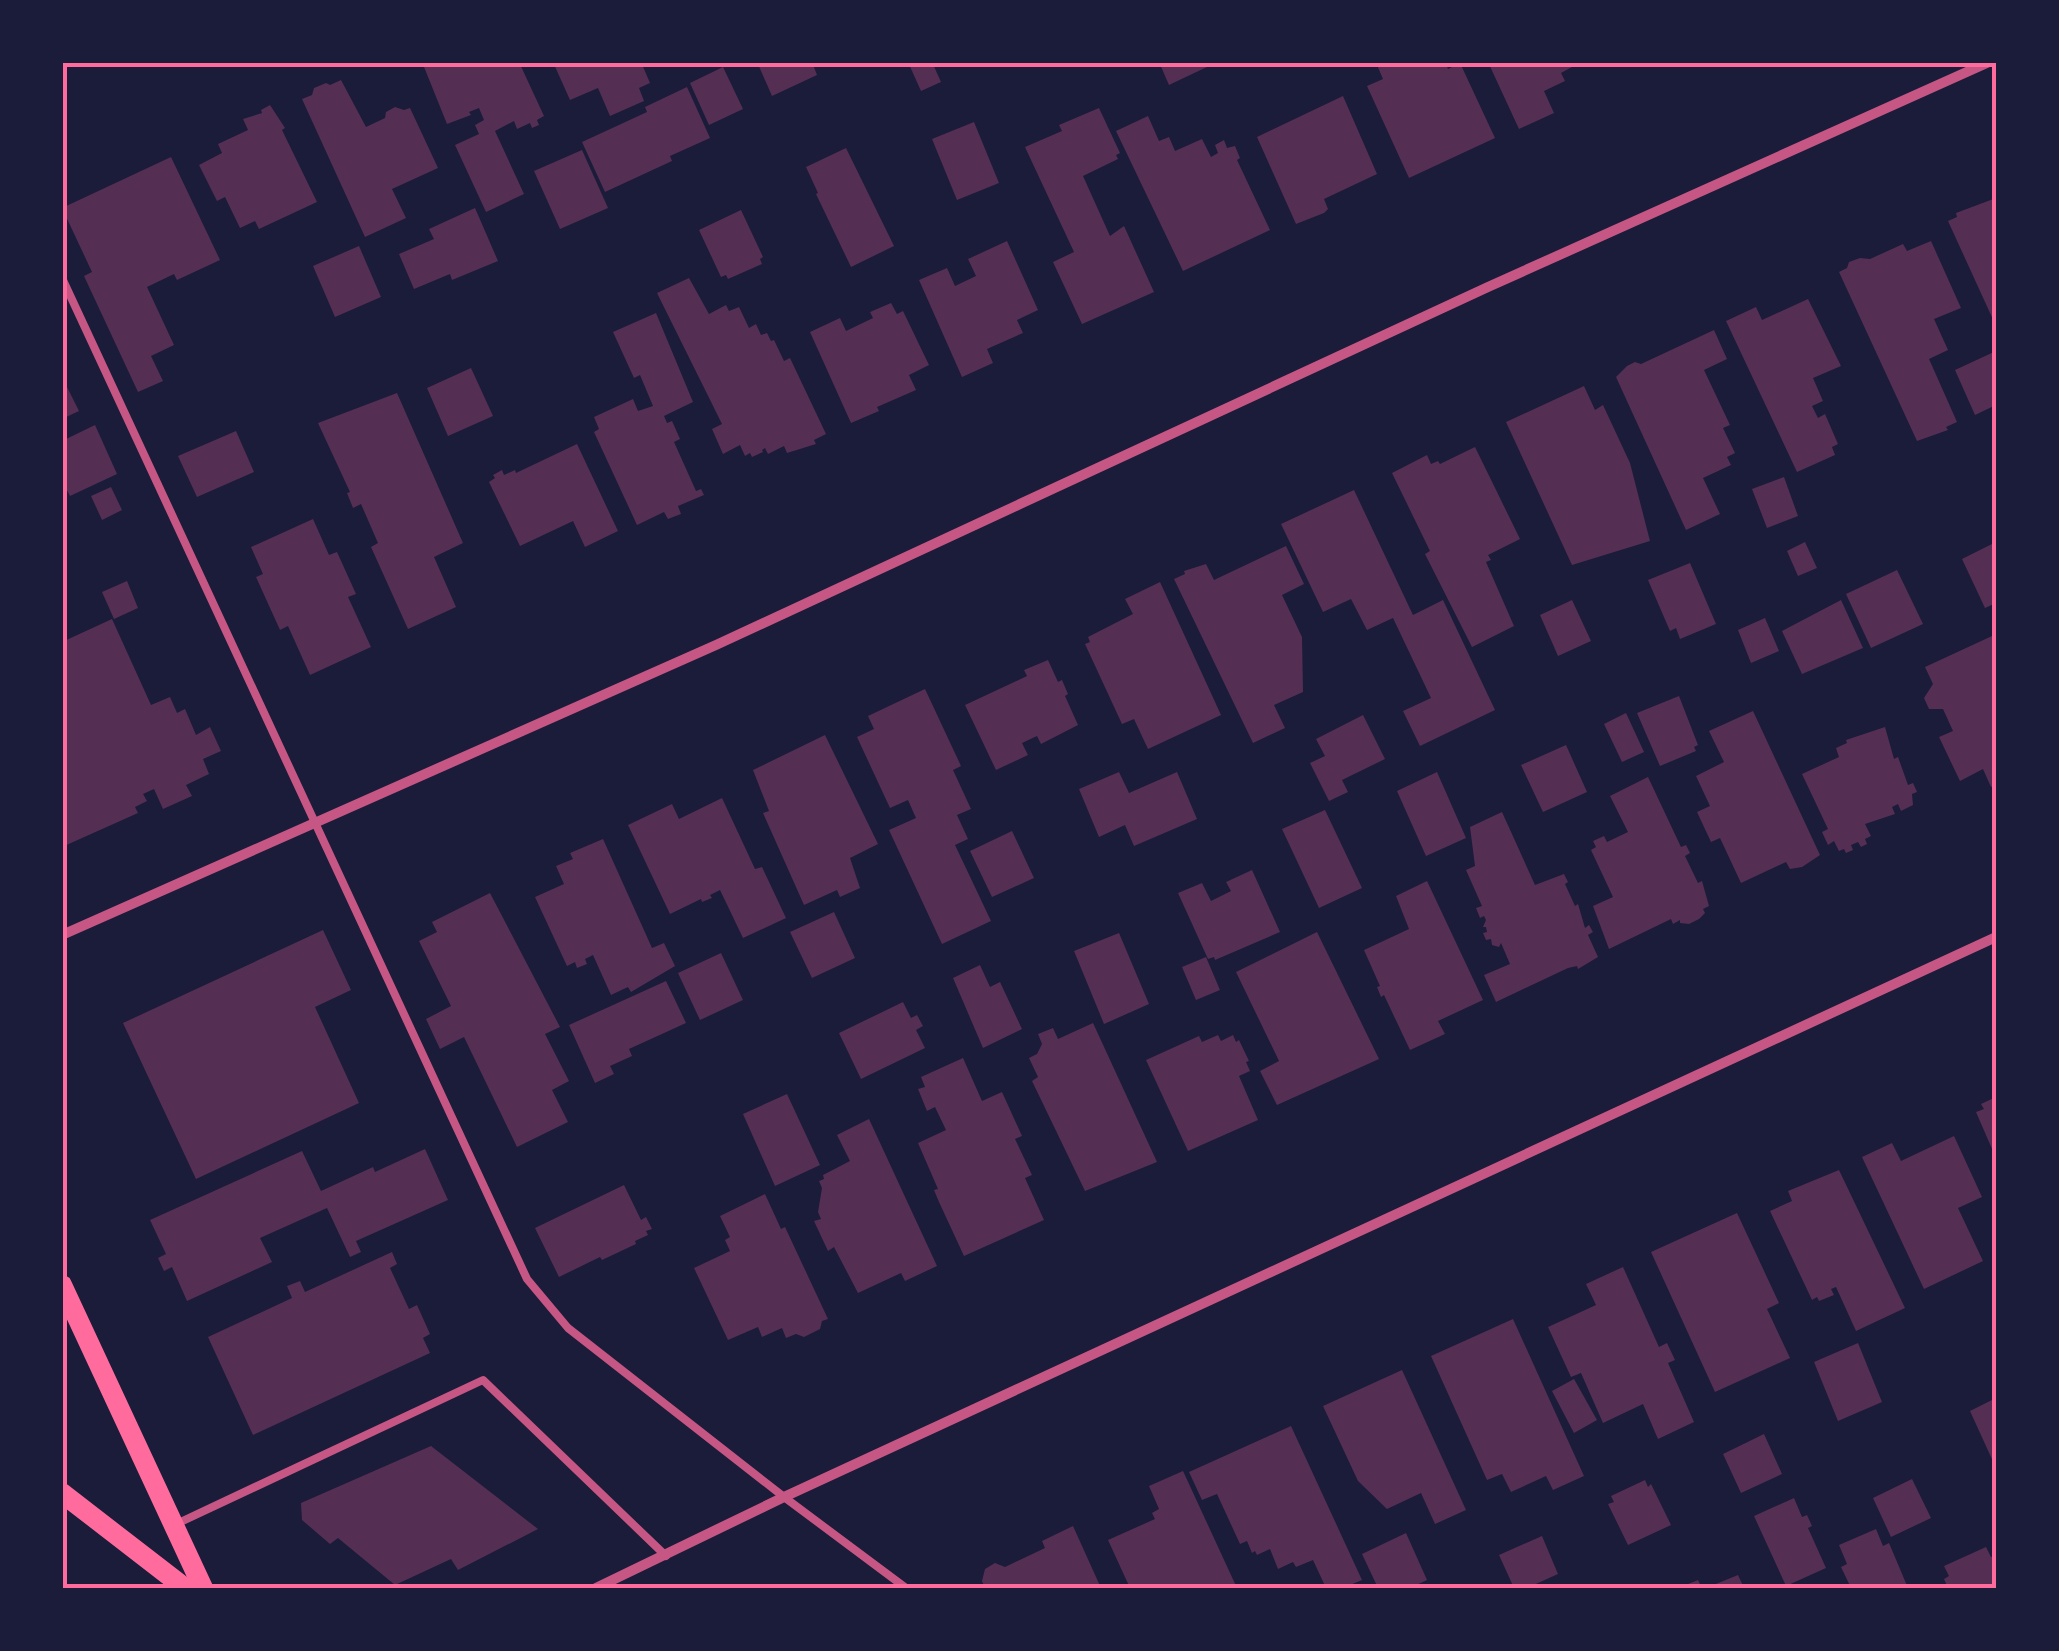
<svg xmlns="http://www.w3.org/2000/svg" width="2059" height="1651" viewBox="0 0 2059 1651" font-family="'Sofia Sans Condensed',sans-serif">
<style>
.building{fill:#542f53}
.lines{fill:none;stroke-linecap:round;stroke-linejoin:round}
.service{stroke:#c65784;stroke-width:8}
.minor{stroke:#c65784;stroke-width:10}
.secondary{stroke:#ff6b9d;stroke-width:20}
.neatline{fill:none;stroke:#ff6b9d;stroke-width:4}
</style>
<rect width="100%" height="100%" fill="#1b1b3a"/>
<g class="building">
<path d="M422,62H519L544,116L537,120L539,125L532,128L530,123L517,129L514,121L495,131L524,194L486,212L455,145L479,134L475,125L484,120L479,108L469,112L471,115L447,124Z"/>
<path d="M553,62H641L650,83L639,88L644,101L610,116L598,88L570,100Z"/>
<path d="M757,62H812L817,75L772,96Z"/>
<path d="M908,62H932L941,82L921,91Z"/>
<path d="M1159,62H1208L1209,66L1169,85Z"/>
<path d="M1382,62H1435L1437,67L1446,64L1448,69L1460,63L1495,138L1409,178L1367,86L1383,79L1377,65Z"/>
<path d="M1488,62H1581L1561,73L1565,81L1544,91L1554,113L1519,129Z"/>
<path d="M723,67L743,109L709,125L690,83Z"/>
<path d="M341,80L366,127L385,118L386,112L395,107L404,110L410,108L438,168L392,189L406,218L365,237L302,99L312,95L314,88L326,83L330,85Z"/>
<path d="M687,87L710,138L670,156L672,161L605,192L582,142L647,112L645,107Z"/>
<path d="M1343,96L1377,174L1324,199L1328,209L1324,213L1296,224L1257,137Z"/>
<path d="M270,105L285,128L282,130L317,202L259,229L255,221L240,228L225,197L217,201L199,165L222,153L218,144L248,130L243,119L262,113L261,110Z"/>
<path d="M1099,108L1120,153L1116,155L1118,159L1083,176L1110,236L1124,226L1154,292L1082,324L1053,262L1074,252L1025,147L1062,131L1059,125Z"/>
<path d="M1148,116L1159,141L1169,137L1175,151L1202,139L1211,157L1218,153L1215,145L1224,140L1227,148L1235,146L1240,158L1237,160L1270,230L1183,271L1116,131Z"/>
<path d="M974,122L999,183L957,200L932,139Z"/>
<path d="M846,148L894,246L851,267L816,194L818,193L806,167Z"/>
<path d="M582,150L608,208L560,229L534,171Z"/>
<path d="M171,157L220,260L177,280L174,274L147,287L174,345L151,356L163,381L138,392L84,276L92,272L62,208Z"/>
<path d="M1996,198V326L1948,221L1957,217L1956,213Z"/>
<path d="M475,208L498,261L452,280L450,274L414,289L399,254L434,239L429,229Z"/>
<path d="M741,210L763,257L760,259L762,264L728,279L726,275L721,277L699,230Z"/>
<path d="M1007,241L1038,310L1017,320L1023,333L987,349L993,363L962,377L919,280L947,268L955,286L976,276L968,259Z"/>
<path d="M1931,241L1961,308L1934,319L1948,350L1929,359L1957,422L1946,427L1948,430L1917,441L1839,272L1847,268L1849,262L1860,258L1870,259L1903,244L1907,251Z"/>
<path d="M359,246L381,297L335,317L313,266Z"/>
<path d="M689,278L709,314L726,305L729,311L739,307L749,328L756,324L761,335L767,333L771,341L774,340L784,361L790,358L826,434L814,440L816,444L787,453L784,446L768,454L765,448L762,450L763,452L752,457L750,453L745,456L740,445L723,454L712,429L722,424L657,293Z"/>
<path d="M1808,299L1841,366L1813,378L1823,401L1812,406L1818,418L1825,414L1838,444L1832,447L1835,455L1797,472L1726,321L1756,307L1762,320Z"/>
<path d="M891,303L897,314L903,311L929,365L909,375L916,390L877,407L879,411L851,423L810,332L840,318L846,331L873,318L870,312Z"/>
<path d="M656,313L693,402L664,416L667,423L672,421L680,439L674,442L696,491L701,489L704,495L678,506L681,514L668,519L664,512L637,525L594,432L599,429L594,417L633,399L638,411L653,406L640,375L634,378L613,332Z"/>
<path d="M1714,330L1727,359L1704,370L1730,425L1723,428L1735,453L1727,457L1731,465L1703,478L1720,514L1686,530L1616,377L1627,366L1635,362L1641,364Z"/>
<path d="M1996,351V405L1975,415L1955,370Z"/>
<path d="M471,368L493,416L448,436L427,388Z"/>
<path d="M62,377L79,411L62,419Z"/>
<path d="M1584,386L1595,410L1603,405L1630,463L1650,541L1572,565L1506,422Z"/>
<path d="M397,393L463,543L434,557L456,607L408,629L371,547L378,543L361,504L353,508L347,493L350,492L318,423Z"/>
<path d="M95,425L117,474L70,496L62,481V441Z"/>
<path d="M236,431L254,472L197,497L178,456Z"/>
<path d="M577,444L618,531L585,547L573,521L520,546L489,482L495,478L493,475L502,470L504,475L515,470L516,473Z"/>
<path d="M1475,447L1520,539L1488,555L1491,560L1486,562L1514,626L1472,647L1425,554L1430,551L1392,473L1427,455L1431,464L1438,461L1440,464Z"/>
<path d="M1784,477L1798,516L1767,528L1752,489Z"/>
<path d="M111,487L122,510L102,520L91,496Z"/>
<path d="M1354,490L1413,615L1443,600L1495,710L1420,746L1403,711L1431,698L1393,618L1367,630L1351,599L1323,612L1281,524Z"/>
<path d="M313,519L329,555L337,552L356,594L348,597L371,647L310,675L288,626L280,630L256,577L263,574L251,547Z"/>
<path d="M1805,542L1817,568L1798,576L1787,551Z"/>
<path d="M1996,542V603L1985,608L1962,559Z"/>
<path d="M1286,546L1304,584L1282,595L1302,637L1303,692L1274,705L1285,728L1253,743L1174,579L1185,574L1184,571L1206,564L1214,580Z"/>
<path d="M1690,563L1716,624L1680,639L1676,628L1670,631L1648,580Z"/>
<path d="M1897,570L1923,624L1871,648L1846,594Z"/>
<path d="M127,581L138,608L114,619L102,592Z"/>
<path d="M1160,582L1221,715L1148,749L1134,719L1122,724L1085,644L1090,642L1088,637L1133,614L1125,599Z"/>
<path d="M1572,600L1591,641L1558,656L1540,615Z"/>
<path d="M1841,600L1863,648L1802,674L1782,631Z"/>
<path d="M1765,618L1779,651L1751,663L1738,630Z"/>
<path d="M112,619L151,705L170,697L177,713L185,709L196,735L210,727L221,751L203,759L209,774L186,785L192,796L163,809L154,789L143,794L147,801L135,807L138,813L62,847V642Z"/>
<path d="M1992,636L1996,645V784L1991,787L1983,769L1960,781L1939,737L1953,731L1943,709H1929L1924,698L1933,684L1925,667Z"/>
<path d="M1048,660L1058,682L1062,680L1068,694L1065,696L1078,725L1041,744L1037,736L1022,743L1028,755L996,770L965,705L1027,676L1024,670Z"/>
<path d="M925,689L961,766L953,770L971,809L957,815L968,839L955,845L991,921L942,944L889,830L916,818L908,800L890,808L857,737L874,729L868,716Z"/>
<path d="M1679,696L1698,745L1694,747L1696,751L1660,766L1637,713Z"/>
<path d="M1753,711L1820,855L1802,867L1790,869L1786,862L1741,883L1720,838L1711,842L1697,812L1710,806L1696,776L1724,762L1709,731Z"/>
<path d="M1626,713L1644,752L1622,762L1604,724Z"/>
<path d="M1363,715L1385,759L1342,780L1348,792L1329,801L1310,763L1325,756L1316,739Z"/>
<path d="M1885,727L1894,759L1898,757L1908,785L1913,783L1917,792L1912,794L1913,805L1901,811L1898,804L1892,807L1895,814L1865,824L1871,836L1865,839L1867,844L1861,847L1858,842L1851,845L1853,850L1846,853L1844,849L1839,851L1834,841L1828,845L1822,832L1828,829L1802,774L1839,757L1836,748L1847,743L1846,740Z"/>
<path d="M825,735L878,844L850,858L860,888L840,897L837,890L804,905L763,813L769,811L753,770Z"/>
<path d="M1566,745L1587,792L1543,812L1521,765Z"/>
<path d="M1119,772L1129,793L1177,772L1197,819L1134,846L1125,825L1099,837L1079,789Z"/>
<path d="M1437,772L1466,838L1426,856L1397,791Z"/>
<path d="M1648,777L1681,847L1686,845L1690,853L1685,856L1698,883L1702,881L1709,906L1703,909L1705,913L1699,919L1689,924L1680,923V920L1673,924L1671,919L1609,949L1593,906L1613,897L1591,850L1596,847L1593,841L1604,836L1607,842L1628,832L1610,796Z"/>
<path d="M722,798L755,869L762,867L786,918L743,938L720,890L710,895L712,898L702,902L701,899L670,914L628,825L672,804L679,819Z"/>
<path d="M1325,810L1362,888L1319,908L1282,829Z"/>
<path d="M1502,812L1535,885L1564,874L1568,882L1565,884L1575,906L1578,904L1585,928L1589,925L1593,932L1588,935L1598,957L1578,969L1577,966L1568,968L1496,1002L1484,975L1510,964L1501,943L1499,947L1492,945L1491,939L1486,940L1483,933L1487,932L1486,927H1483L1486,920L1484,916L1480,918L1476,908L1482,906L1466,870L1475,866L1470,827Z"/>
<path d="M1012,831L1034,878L992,897L970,851Z"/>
<path d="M603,839L652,948L664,943L675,966L631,992L628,987L611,995L593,955L585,959L587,964L577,968L575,962L567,966L535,897L564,884L556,866L573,859L570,853Z"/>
<path d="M1252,870L1280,932L1215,960L1214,957L1208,959L1178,893L1202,883L1211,901L1231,891L1226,882Z"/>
<path d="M1427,881L1483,1000L1438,1021L1445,1034L1410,1050L1384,995L1381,997L1377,987L1380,986L1364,950L1409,929L1396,896Z"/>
<path d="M490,893L560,1027L545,1034L569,1081L552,1090L568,1122L517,1147L464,1037L440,1049L426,1019L451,1006L419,941L437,932L432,922Z"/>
<path d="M834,912L855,958L812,978L790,932Z"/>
<path d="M323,930L351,990L315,1007L359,1103L196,1179L123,1023Z"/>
<path d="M1317,932L1379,1059L1277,1105L1260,1071L1279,1061L1236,972Z"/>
<path d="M1119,933L1149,1004L1104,1024L1074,951Z"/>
<path d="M721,953L743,1000L700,1020L678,973Z"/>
<path d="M1206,957L1220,990L1196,1000L1182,967Z"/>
<path d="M980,965L990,987L1000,982L1022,1029L983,1048L953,978Z"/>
<path d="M666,981L686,1023L629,1049L632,1056L610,1066L614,1074L595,1083L569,1025Z"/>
<path d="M903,1002L911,1018L917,1015L923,1026L916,1030L925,1048L861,1079L839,1033Z"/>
<path d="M1093,1023L1157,1162L1085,1191L1032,1081L1038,1077L1029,1058L1037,1054L1042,1044L1038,1034L1053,1028L1058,1039Z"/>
<path d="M1218,1035L1221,1041L1233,1035L1236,1042L1239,1040L1249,1061L1246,1062L1250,1071L1239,1076L1258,1120L1188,1151L1146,1060L1199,1036L1202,1042Z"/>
<path d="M963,1058L982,1101L1002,1092L1022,1136L1015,1139L1032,1175L1025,1178L1044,1220L964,1256L939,1202L934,1190L938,1189L918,1143L946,1130L935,1107L927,1111L918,1089L925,1087L921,1077Z"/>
<path d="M787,1094L820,1165L775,1186L743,1114Z"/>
<path d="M1996,1097V1158L1976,1112L1984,1109L1981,1104Z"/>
<path d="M869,1119L937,1266L905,1281L901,1273L858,1293L834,1247L828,1251L814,1221L821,1219L818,1212L822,1188L819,1181L824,1179L823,1175L850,1161L837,1135Z"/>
<path d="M1954,1136L1982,1197L1958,1208L1983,1261L1924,1289L1862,1157L1892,1143L1901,1161Z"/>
<path d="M425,1149L448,1200L356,1241L361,1252L350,1257L327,1208L260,1238L272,1262L187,1301L172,1267L164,1271L158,1258L166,1254L150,1220L302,1151L321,1191L373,1167L375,1172Z"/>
<path d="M1839,1170L1905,1308L1856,1331L1836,1287L1831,1289L1834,1295L1819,1301L1817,1297L1812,1300L1770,1211L1792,1201L1788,1191Z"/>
<path d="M624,1185L641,1220L646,1217L652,1229L646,1231L648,1235L635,1241L636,1244L602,1260L600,1257L559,1277L535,1228Z"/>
<path d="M765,1194L781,1229L785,1227L828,1319L822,1321L820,1329L804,1337L796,1334L786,1338L782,1328L762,1337L758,1327L728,1340L694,1268L730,1251L725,1240L730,1237L720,1216Z"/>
<path d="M1737,1213L1779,1303L1767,1309L1790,1358L1715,1392L1651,1252Z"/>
<path d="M392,1252L397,1264L390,1268L409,1309L417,1305L430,1334L423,1338L430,1353L253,1435L208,1337L292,1298L287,1286L300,1281L305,1292Z"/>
<path d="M1623,1267L1659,1347L1667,1343L1675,1360L1668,1363L1694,1422L1658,1439L1643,1404L1603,1423L1581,1373L1571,1377L1548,1327L1596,1305L1586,1284Z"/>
<path d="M1513,1319L1584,1476L1553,1490L1546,1476L1511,1492L1502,1474L1487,1480L1431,1356Z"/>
<path d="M1858,1343L1882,1402L1838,1421L1814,1362Z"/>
<path d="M1402,1370L1466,1510L1435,1524L1421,1493L1387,1509L1358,1481L1323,1406Z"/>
<path d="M1574,1379L1597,1420L1574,1433L1552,1391Z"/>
<path d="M1996,1398V1468L1970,1411Z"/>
<path d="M1291,1426L1362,1580L1343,1588H1326L1313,1560L1296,1567L1293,1562L1278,1569L1270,1549L1257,1555L1255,1551L1252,1553L1247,1541L1240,1544L1217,1494L1202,1500L1189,1472Z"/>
<path d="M1764,1434L1782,1474L1741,1493L1723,1454Z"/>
<path d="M431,1446L538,1529L458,1570L451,1559L395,1585L338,1538L330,1544L302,1520L301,1503Z"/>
<path d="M1183,1471L1237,1588H1130L1108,1540L1155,1519L1152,1513L1159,1509L1149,1486Z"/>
<path d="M1912,1479L1931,1518L1891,1537L1873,1498Z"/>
<path d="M1645,1480L1648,1487L1651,1484L1671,1525L1628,1545L1608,1504L1614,1502L1611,1496Z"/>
<path d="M1794,1498L1802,1517L1807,1515L1812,1526L1808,1528L1826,1568L1786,1586L1754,1516Z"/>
<path d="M1073,1526L1101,1588H985L982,1581L985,1569L995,1563L1005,1567L1045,1548L1042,1541Z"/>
<path d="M1876,1529L1883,1546L1889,1543L1908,1588H1851L1841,1567L1847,1564L1839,1545Z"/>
<path d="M1406,1533L1427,1580L1410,1588H1378L1362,1554Z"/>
<path d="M1542,1536L1558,1574L1527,1588H1514L1499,1555Z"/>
<path d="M1986,1547L1991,1557L1996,1555V1588H1948L1944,1579L1949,1576L1944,1566Z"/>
<path d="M1738,1575L1744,1588H1706Z"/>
<path d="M1698,1580L1702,1588H1678Z"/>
</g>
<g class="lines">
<g class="service">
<path d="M62,278L527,1279L568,1328L784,1497L906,1588"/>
<path d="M174,1525L483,1380L666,1556"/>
</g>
<g class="minor">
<path d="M62,935L716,645L1488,287L1989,62"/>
<path d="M596,1588L784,1497L1996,937"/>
</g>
<g class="secondary">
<path d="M62,1285L203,1588"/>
<path d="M62,1493L185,1588"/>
</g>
</g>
<rect width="2059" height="1651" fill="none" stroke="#1b1b3a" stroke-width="130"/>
<rect x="65" y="65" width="1929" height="1521" class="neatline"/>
</svg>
